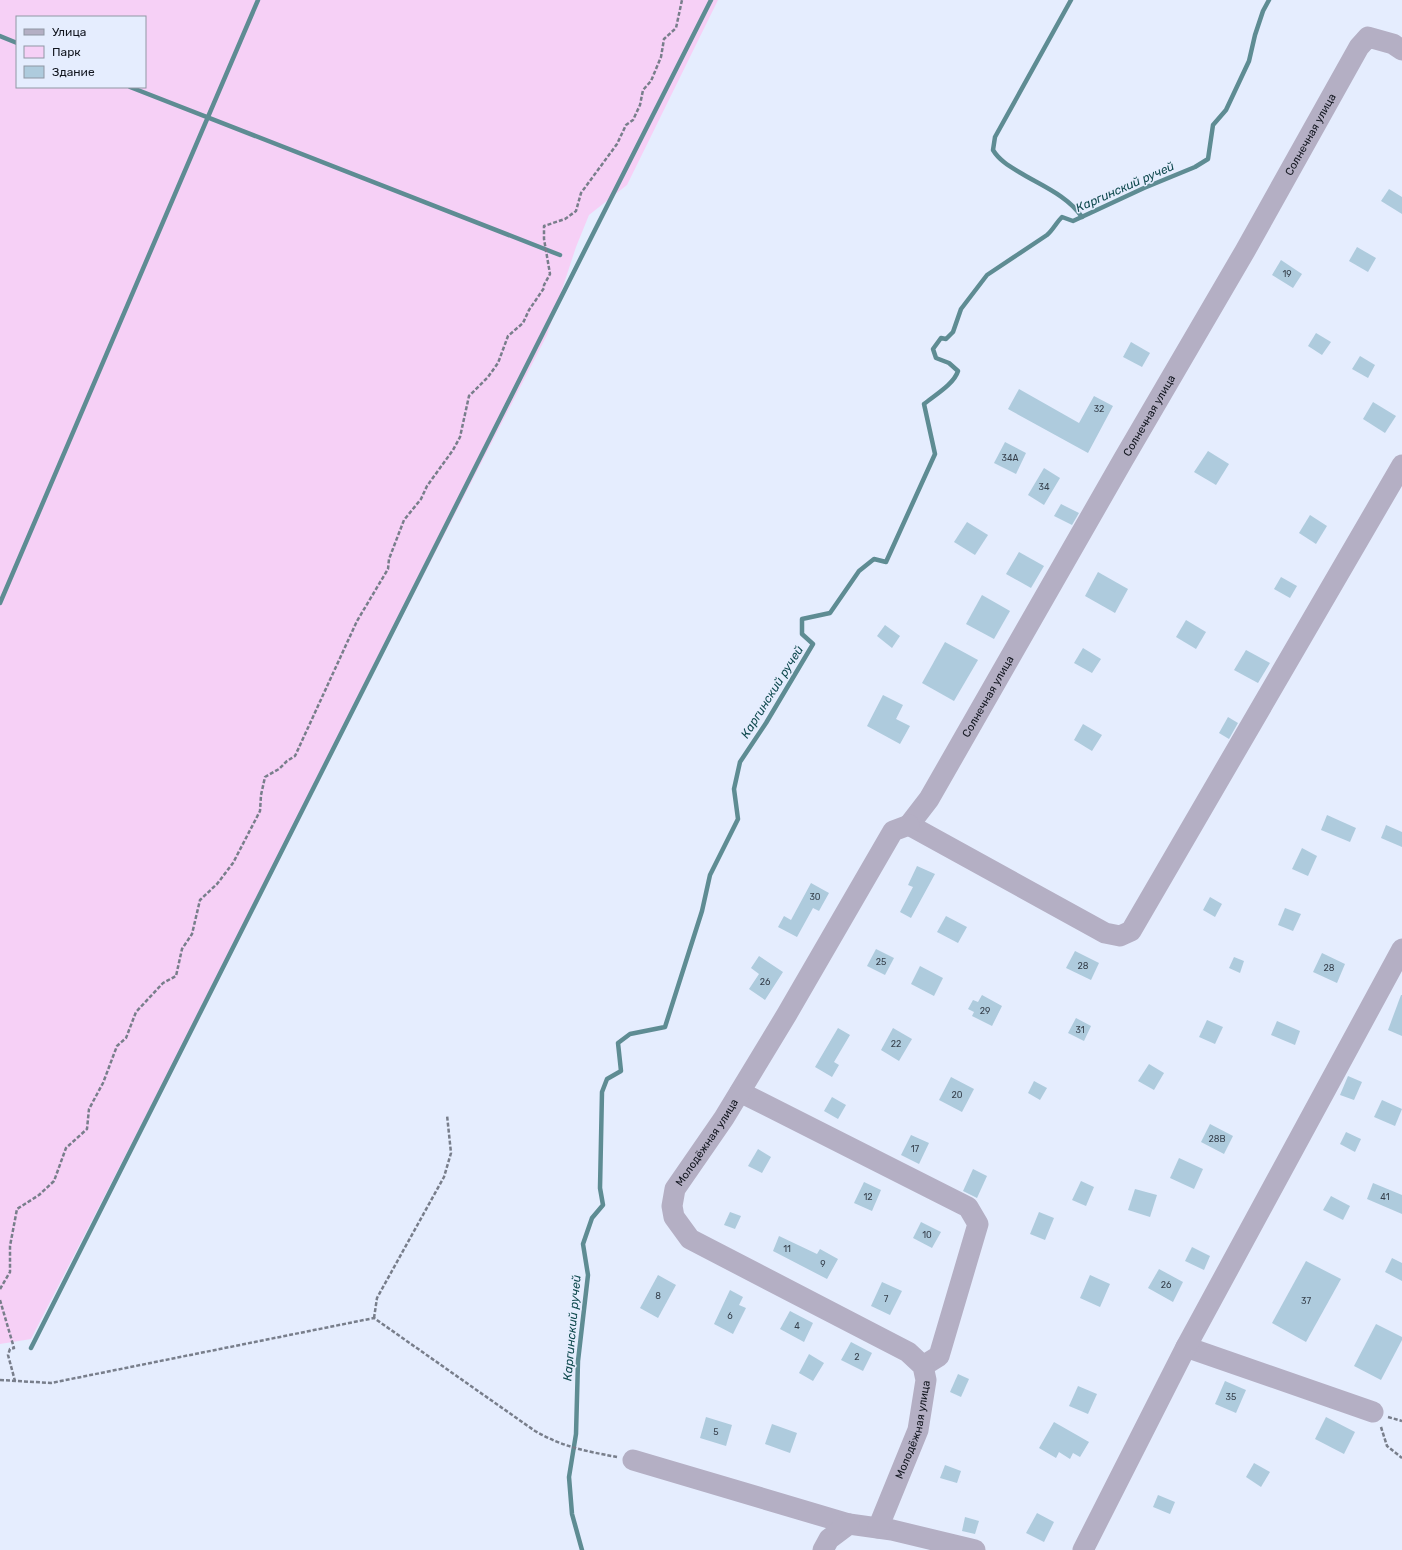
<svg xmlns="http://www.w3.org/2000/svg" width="1402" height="1550" viewBox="0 0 1402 1550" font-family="Rubik,sans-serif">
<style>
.green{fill:#f6d0f6;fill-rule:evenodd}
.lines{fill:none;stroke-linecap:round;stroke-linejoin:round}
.stream{stroke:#5e8c93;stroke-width:4.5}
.building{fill:#aecbdd}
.path{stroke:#787e8b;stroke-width:2.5;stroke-dasharray:4 2;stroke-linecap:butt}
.minor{stroke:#b4afc4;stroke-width:21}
.labels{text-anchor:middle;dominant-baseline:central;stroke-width:3;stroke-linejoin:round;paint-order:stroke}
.number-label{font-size:9px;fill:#38424e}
.street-label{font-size:11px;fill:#11151e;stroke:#e5edfe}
.water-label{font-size:12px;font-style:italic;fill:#104a4f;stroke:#e5edfe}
</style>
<rect width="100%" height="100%" fill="#e5edfe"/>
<path class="green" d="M0,0H718L627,185L589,215L576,247L547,335L31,1339L0,1344ZM17,17H145V87H17Z"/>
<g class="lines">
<g class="stream">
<path d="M1071,0L995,137L993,150C999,160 1009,166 1019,172C1040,185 1067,195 1082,217"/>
<path d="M0,36L17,43"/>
<path d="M130,87L560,255"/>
<path d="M0,603L258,0"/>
<path d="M31,1348L711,0"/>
<path d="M582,1550L572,1514L569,1477L576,1434L578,1361L588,1275L583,1244L592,1218L603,1205L600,1188L602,1092L607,1079L621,1071L618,1043L630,1034L665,1027L702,911L710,875L738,819L734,789L740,762L766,723L813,644L802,634V619L830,613L859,571L874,559L886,562L935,454L924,404C935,395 954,384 958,371L949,363L936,358L933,349L941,338L946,339L953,332L961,309L987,275L1047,235C1053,230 1056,223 1062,217L1073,221L1144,188L1195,167L1208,159L1213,125L1226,110L1249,61L1255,35L1263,11L1269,0"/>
</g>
</g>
<g class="building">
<path d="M1389,189L1402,197V214L1381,201Z"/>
<path d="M1357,247L1376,258L1368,272L1349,261Z"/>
<path d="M1281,260L1302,274L1293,288L1272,275Z"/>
<path d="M1316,333L1331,342L1322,355L1308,346Z"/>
<path d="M1131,342L1150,353L1142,367L1123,357Z"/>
<path d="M1360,356L1375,365L1368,378L1352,369Z"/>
<path d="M1019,389L1079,423L1094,396L1113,406L1088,453L1008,409Z"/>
<path d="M1373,402L1396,416L1385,433L1363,419Z"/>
<path d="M1005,442L1026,453L1016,474L994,463Z"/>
<path d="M1208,451L1229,464L1216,485L1194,472Z"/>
<path d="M1044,468L1060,478L1044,505L1028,495Z"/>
<path d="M1061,504L1079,513L1072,525L1054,516Z"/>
<path d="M1310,515L1327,526L1316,544L1299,533Z"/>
<path d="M967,522L988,535L975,555L954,542Z"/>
<path d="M1019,552L1044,566L1031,588L1006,574Z"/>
<path d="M1098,572L1128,589L1115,613L1085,596Z"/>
<path d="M1281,577L1297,586L1290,598L1274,589Z"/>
<path d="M982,595L1010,611L994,639L966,624Z"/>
<path d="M1186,620L1206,632L1196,649L1176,637Z"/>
<path d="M885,625L900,636L892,648L877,636Z"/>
<path d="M945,642L978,660L954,701L922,683Z"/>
<path d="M1083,648L1101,659L1092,673L1074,663Z"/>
<path d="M1246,650L1270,663L1258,683L1234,670Z"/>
<path d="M883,695L903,705L896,719L910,726L900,744L867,726Z"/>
<path d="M1228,717L1238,723L1229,739L1219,733Z"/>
<path d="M1083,724L1102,735L1092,751L1074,740Z"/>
<path d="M1327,815L1356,828L1350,842L1321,830Z"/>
<path d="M1386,825L1402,832V847L1381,838Z"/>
<path d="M1302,848L1317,856L1308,876L1292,869Z"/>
<path d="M917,866L935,874L911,918L900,912L913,887L908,885Z"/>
<path d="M811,883L829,893L819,911L813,908L797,937L778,927L784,916L791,920Z"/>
<path d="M1210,897L1222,904L1215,917L1203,910Z"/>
<path d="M1285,908L1301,914L1293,931L1278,925Z"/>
<path d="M946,916L967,927L958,943L937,932Z"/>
<path d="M876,949L894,958L885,975L867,966Z"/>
<path d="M1075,951L1099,963L1091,980L1066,968Z"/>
<path d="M1322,953L1345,964L1337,983L1313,972Z"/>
<path d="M759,956L783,972L765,1000L749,989L759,974L751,968Z"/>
<path d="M1234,957L1244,961L1240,973L1229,968Z"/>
<path d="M920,966L943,978L934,996L911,984Z"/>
<path d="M982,995L1002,1006L992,1026L972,1016L974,1012L968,1009L973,1000L978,1002Z"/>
<path d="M1401,995H1402V1036L1388,1030Z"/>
<path d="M1076,1018L1091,1026L1084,1041L1068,1033Z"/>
<path d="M1207,1020L1223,1027L1215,1044L1199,1037Z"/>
<path d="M1277,1021L1300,1031L1295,1045L1271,1035Z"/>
<path d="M838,1028L850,1035L834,1062L839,1065L832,1077L815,1067Z"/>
<path d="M893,1028L912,1039L899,1061L881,1050Z"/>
<path d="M1149,1064L1164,1073L1154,1090L1138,1081Z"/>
<path d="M1348,1076L1362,1082L1354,1100L1340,1095Z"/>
<path d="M951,1077L974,1089L962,1112L939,1100Z"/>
<path d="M1034,1081L1047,1088L1040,1100L1028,1093Z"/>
<path d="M832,1097L846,1105L838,1119L824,1111Z"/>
<path d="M1382,1100L1402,1109L1395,1126L1374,1117Z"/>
<path d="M1210,1124L1233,1136L1224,1154L1201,1142Z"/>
<path d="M1346,1132L1361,1139L1355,1152L1340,1144Z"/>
<path d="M911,1135L929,1143L919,1164L901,1155Z"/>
<path d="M758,1149L771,1157L762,1173L748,1166Z"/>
<path d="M1179,1158L1203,1169L1194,1189L1170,1178Z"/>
<path d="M973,1169L987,1176L977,1198L963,1191Z"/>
<path d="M1081,1181L1094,1187L1086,1206L1072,1200Z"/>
<path d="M864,1182L881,1190L872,1211L854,1203Z"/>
<path d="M1373,1183L1402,1195V1214L1367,1199Z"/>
<path d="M1135,1189L1157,1195L1150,1217L1128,1210Z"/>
<path d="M1331,1196L1350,1206L1343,1220L1323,1210Z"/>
<path d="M730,1212L741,1216L735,1229L724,1225Z"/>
<path d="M1039,1212L1054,1218L1045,1240L1030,1234Z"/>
<path d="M921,1222L941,1232L932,1248L913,1238Z"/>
<path d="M779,1236L817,1254L820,1249L838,1259L827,1279L773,1251Z"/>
<path d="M1192,1247L1210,1256L1204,1270L1185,1261Z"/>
<path d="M1392,1258L1402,1263V1281L1385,1272Z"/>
<path d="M1306,1261L1341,1279L1306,1342L1272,1323Z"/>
<path d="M1159,1269L1183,1282L1173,1302L1148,1288Z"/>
<path d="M658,1275L676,1285L658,1318L640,1308Z"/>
<path d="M1090,1275L1110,1284L1100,1307L1080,1298Z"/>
<path d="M882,1282L902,1291L890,1315L871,1306Z"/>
<path d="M730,1290L743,1297L739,1305L746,1308L733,1334L714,1324Z"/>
<path d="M790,1311L813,1323L804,1342L780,1329Z"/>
<path d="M1376,1324L1402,1337V1340L1381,1380L1354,1366Z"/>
<path d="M851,1342L872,1353L863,1371L841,1360Z"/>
<path d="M809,1354L824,1363L813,1381L799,1373Z"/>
<path d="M958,1374L969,1379L961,1397L950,1392Z"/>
<path d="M1225,1381L1246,1390L1236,1413L1215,1404Z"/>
<path d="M1078,1386L1097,1394L1088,1414L1069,1406Z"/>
<path d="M706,1417L732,1425L726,1446L700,1438Z"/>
<path d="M1326,1417L1355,1432L1344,1454L1315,1439Z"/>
<path d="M1054,1422L1089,1442L1080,1457L1073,1453L1070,1459L1059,1452L1056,1458L1039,1448Z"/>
<path d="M772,1424L797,1433L790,1453L765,1444Z"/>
<path d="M1254,1463L1270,1472L1261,1487L1246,1477Z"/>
<path d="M945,1465L961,1471L957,1483L940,1478Z"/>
<path d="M1158,1495L1175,1502L1170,1514L1153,1507Z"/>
<path d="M1037,1513L1054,1522L1044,1542L1026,1533Z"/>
<path d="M965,1517L979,1521L975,1534L962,1531Z"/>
</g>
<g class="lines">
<g class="path">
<path d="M0,1289L10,1272V1246L17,1209L39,1195L54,1181L66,1148L87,1129L89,1109L103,1083L117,1046L126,1038L136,1012L163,983L176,976L182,949L192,934L200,900L217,884L233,863L260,811L261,795L265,777L279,769L287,761L295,756L357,621L388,569L389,559L404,520L421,499L427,486L453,450L460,437L469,396L488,377L498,363L508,336L523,323L529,310L544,288V285L550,274L544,239V226L565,219L576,211L581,193L617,144L626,125L633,120L640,105L643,90L651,81L661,57L664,39L676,28L682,0"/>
<path d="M0,1300L14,1348L10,1349L8,1355L15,1381"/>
<path d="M374,1318L377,1298L444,1177L451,1153L447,1115"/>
<path d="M0,1380L51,1383L374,1318L535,1431C563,1447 585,1451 617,1457"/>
<path d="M1388,1417L1402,1421"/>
<path d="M1381,1427L1387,1446L1402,1458"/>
</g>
<g class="minor">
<path id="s1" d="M909,825L929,799L1123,460L1245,251L1359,47L1368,37L1393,44L1402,50"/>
<path d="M909,825L1105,933L1120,936L1131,931L1402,465"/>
<path d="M740,1092L968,1207L978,1224L939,1356L923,1366"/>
<path d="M1186,1347L1373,1412"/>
<path d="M633,1460L849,1524L892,1530L975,1550"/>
<path id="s2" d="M878,1528L918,1430L926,1380L923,1366L908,1352L690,1239L674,1217L672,1206L675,1189L724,1118L787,1014L893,831L909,825"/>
<path d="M823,1550L829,1539L849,1524"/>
<path d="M1083,1550L1186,1347L1402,949"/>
</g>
</g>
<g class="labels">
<g class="number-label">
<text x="1287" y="274">19</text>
<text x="1099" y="409">32</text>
<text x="1010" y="458">34А</text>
<text x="1044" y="487">34</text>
<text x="815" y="897">30</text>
<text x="881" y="962">25</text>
<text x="1083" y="966">28</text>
<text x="1329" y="968">28</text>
<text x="765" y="982">26</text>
<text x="985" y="1011">29</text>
<text x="1080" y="1030">31</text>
<text x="896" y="1044">22</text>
<text x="957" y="1095">20</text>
<text x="1217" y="1139">28В</text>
<text x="915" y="1149">17</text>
<text x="868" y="1197">12</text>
<text x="1385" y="1197">41</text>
<text x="927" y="1235">10</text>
<text x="787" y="1249">11</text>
<text x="823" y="1264">9</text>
<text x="1166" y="1285">26</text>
<text x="658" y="1296">8</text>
<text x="886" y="1299">7</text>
<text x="1306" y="1301">37</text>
<text x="730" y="1316">6</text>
<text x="797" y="1326">4</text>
<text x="857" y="1357">2</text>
<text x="1231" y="1397">35</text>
<text x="716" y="1432">5</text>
</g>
<g class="street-label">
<text stroke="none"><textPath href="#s1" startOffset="799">Солнечная улица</textPath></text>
<text stroke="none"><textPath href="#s1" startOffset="475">Солнечная улица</textPath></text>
<text stroke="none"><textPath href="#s1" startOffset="151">Солнечная улица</textPath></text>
<text stroke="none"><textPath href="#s2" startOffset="549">Молодёжная улица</textPath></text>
<text stroke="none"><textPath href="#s2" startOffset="105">Молодёжная улица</textPath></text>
</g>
<g class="water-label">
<text transform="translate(1125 187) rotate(-24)">Каргинский ручей</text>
<text transform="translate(772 692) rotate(-58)">Каргинский ручей</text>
<text transform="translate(572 1328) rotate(-85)">Каргинский ручей</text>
</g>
</g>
<rect x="16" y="16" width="130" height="72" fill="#e5edfe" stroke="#9097a4"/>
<rect x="24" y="29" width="20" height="6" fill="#b4afc4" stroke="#9097a4"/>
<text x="52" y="36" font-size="12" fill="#11151e">Улица</text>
<rect x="24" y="46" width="20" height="12" fill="#f6d0f6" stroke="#9097a4"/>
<text x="52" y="56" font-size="12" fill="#11151e">Парк</text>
<rect x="24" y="66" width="20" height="12" fill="#aecbdd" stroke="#9097a4"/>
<text x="52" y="76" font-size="12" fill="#11151e">Здание</text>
</svg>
